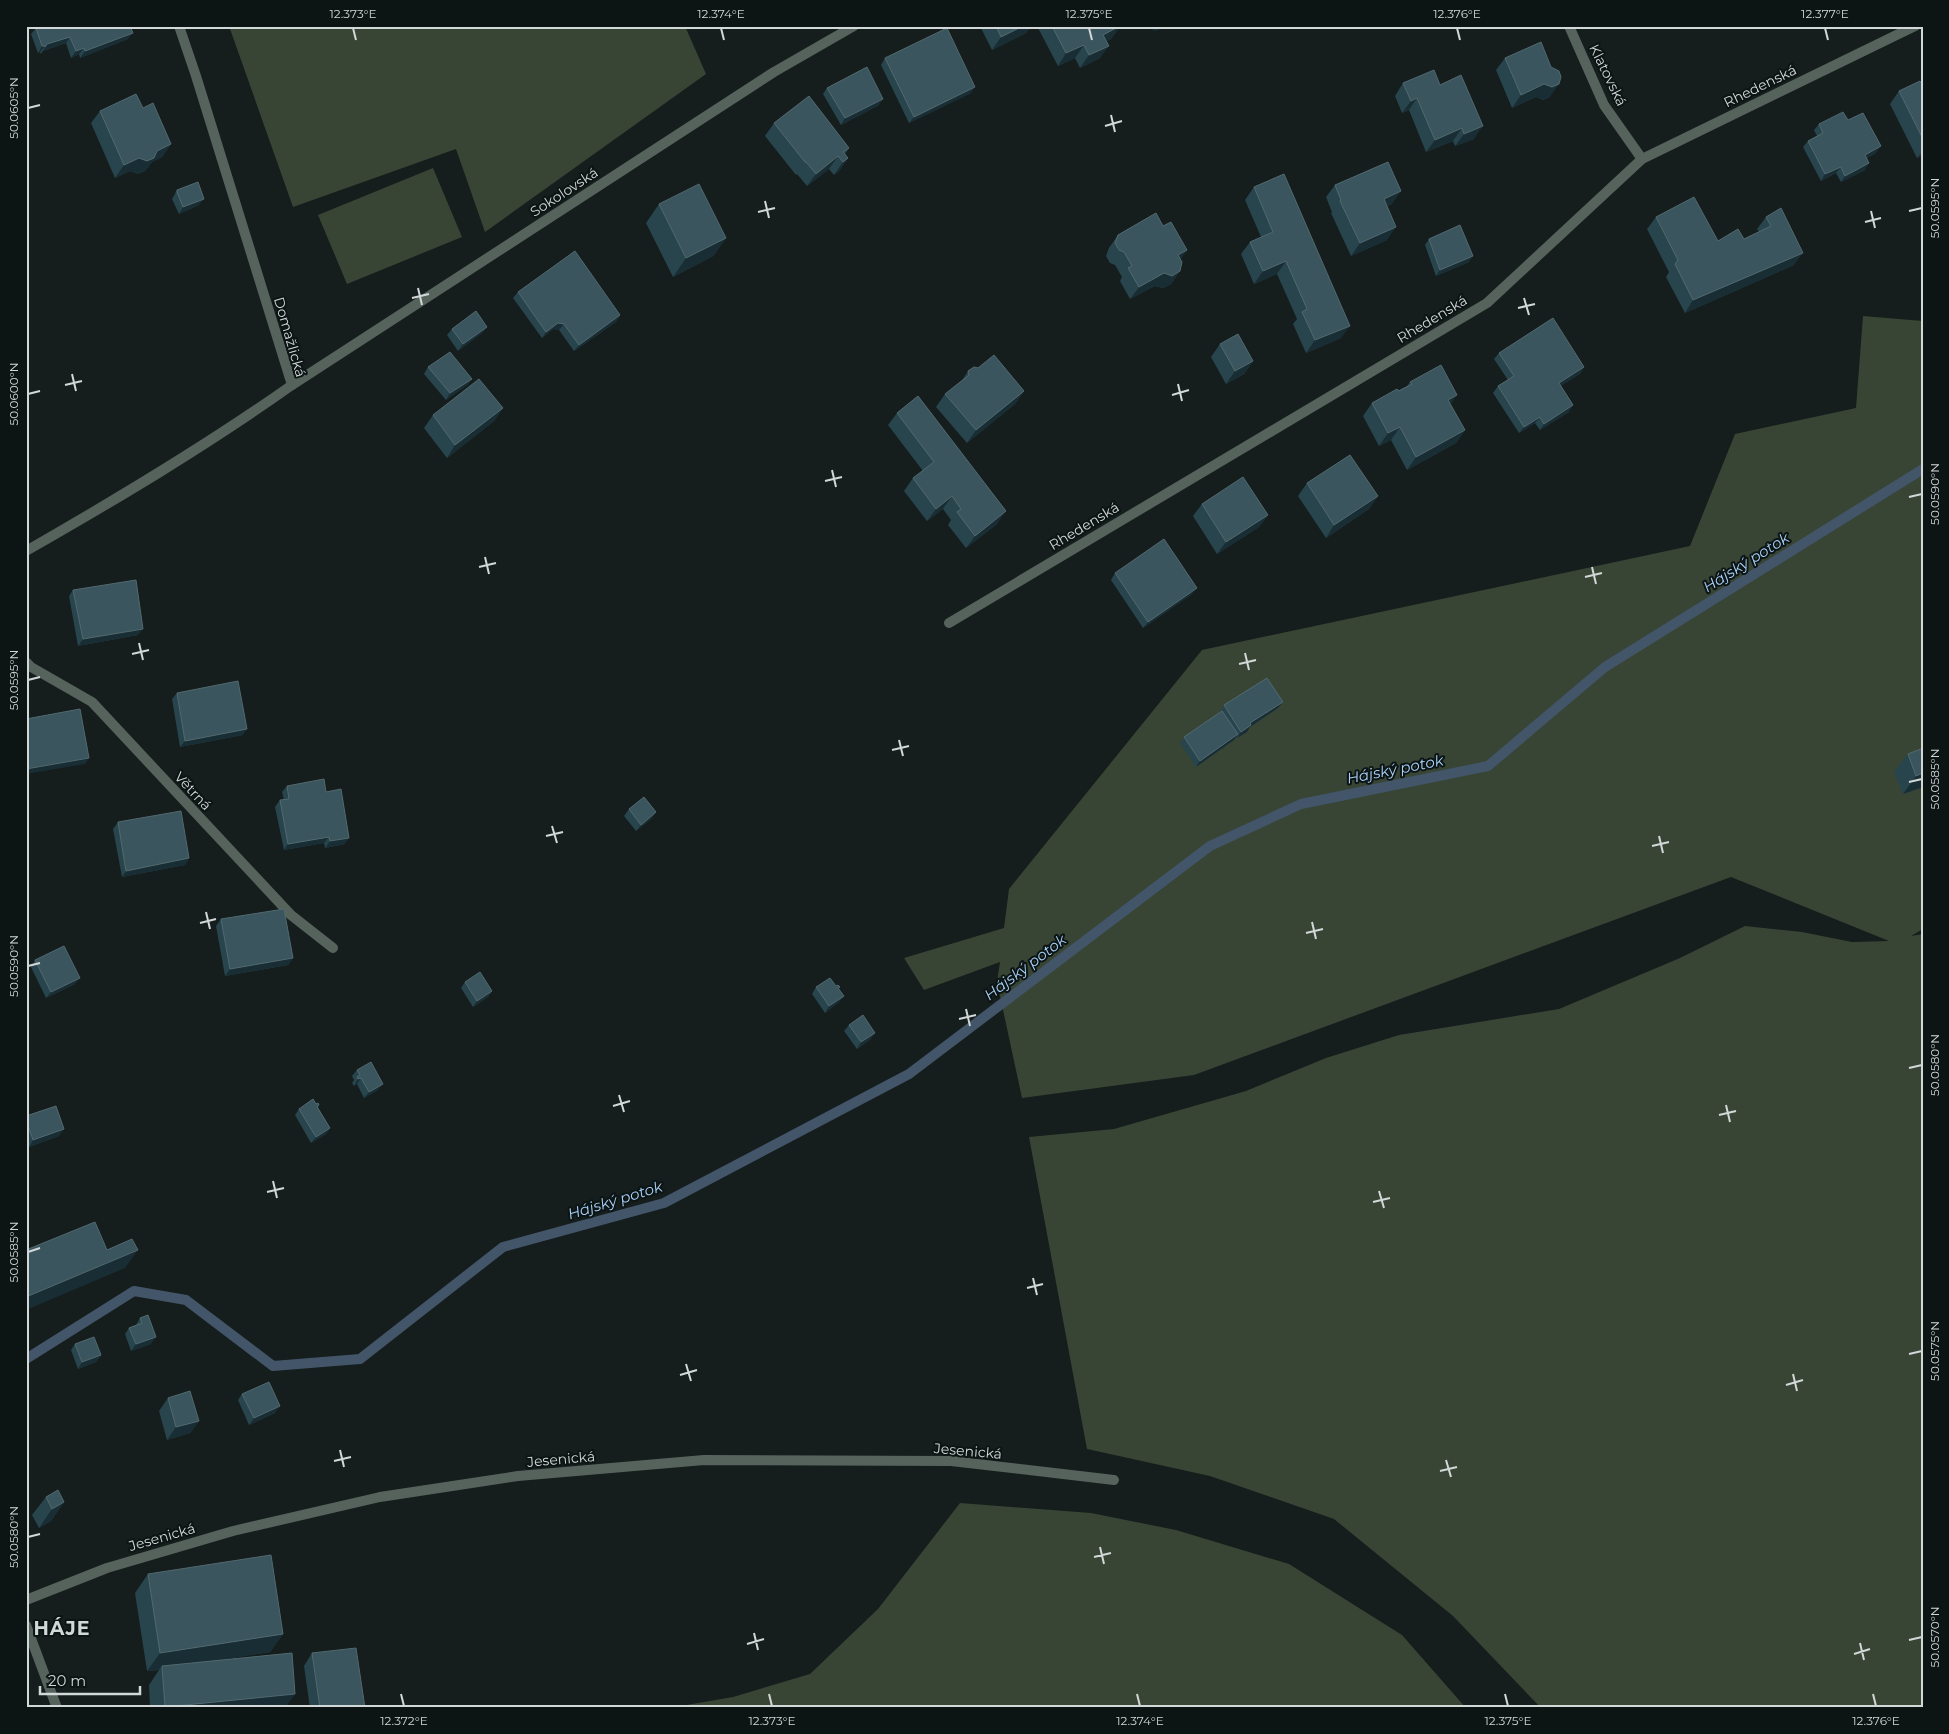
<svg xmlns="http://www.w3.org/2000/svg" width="1949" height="1734" viewBox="0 0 1949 1734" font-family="Montserrat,sans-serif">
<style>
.green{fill:#384535}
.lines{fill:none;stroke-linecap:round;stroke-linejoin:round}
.stream{stroke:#425569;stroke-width:10}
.minor{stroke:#56625c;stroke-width:10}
.tertiary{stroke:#56625c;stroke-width:10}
.wall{fill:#28454e}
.shaded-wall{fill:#192e34}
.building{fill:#3a555d;stroke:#526970}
.ticks{fill:none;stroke:#d2d7d7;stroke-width:2}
.labels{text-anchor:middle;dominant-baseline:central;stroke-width:4;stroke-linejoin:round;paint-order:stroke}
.street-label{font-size:14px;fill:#d2d7d7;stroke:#0c1414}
.water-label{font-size:15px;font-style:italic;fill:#a9d1f9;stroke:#0c1414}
.district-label{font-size:19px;font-weight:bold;letter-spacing:1px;fill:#d2d7d7;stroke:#0c1414}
.neatline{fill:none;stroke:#d2d7d7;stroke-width:2}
.ticks-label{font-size:12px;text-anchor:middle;fill:#d2d7d7}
</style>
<rect width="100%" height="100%" fill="#151d1d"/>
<g class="green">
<path d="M229,26H685L706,74L485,232L456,149L293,207Z"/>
<path d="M433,168L462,237L347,284L318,215Z"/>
<path d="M1863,316L1923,321V929L1911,936L1923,934V1708H1541L1453,1616L1334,1519L1210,1476L1087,1449L1029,1137L1114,1129L1246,1091L1326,1058L1399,1035L1559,1009L1680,958L1745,926L1802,932L1852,942L1889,941L1731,877L1194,1075L1022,1098L997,982L1000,962L924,990L904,958L1004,928L1009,889L1202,650L1690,546L1735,434L1856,408Z"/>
<path d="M960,1503L1091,1513L1176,1530L1289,1564L1402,1635L1466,1708H669L733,1697L810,1674L878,1609Z"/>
</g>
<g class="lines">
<path class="stream" d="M26,1359L134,1291L186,1300L273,1366L360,1359L503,1247L664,1203L909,1074L1210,846L1301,804L1488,766L1605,667L1923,469"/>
<g class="minor">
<path d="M179,26L196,76L292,385"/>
<path d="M1569,26L1604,105L1642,159"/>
<path d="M26,551C117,499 206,446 292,385L774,72L854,26"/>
<path d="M949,623L1487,303L1642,159L1915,26"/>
<path d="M26,662L31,667L92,702L291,915L333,948"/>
<path d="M26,1600L107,1568L233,1531L380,1497L518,1476L704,1460L951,1461L1114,1480"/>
</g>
<path class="tertiary" d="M26,1625L57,1708"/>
</g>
<g class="wall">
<path d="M980,26H1031L1026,33L992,50Z"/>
<path d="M1037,26H1120L1111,39L1106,41L1100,58L1080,68L1075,58L1058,66Z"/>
<path d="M36,28L128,39L80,58L79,54L71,58L66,43L43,51L41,54L40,52L38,53L31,34Z"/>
<path d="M885,58L971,93L909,123L881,65Z"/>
<path d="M1505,58L1550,97L1543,100L1536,97L1512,108L1496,70Z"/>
<path d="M1403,83L1440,85L1474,139L1455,146L1453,141L1426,152L1409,110L1402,113L1395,96Z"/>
<path d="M1923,86V156L1917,158L1890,104L1899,91Z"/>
<path d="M827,88L879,105L841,125L823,94Z"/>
<path d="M143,108L171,144L162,157L152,162L145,171L138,174L130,171L115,178L91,123L100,111Z"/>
<path d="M1848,120L1876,153L1867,158L1865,170L1841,182L1836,173L1821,181L1803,147L1808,141L1817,136L1814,130L1819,124Z"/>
<path d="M774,123L849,148L845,154L848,158L839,171L834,175L829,169L807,186L797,174L796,175L765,136Z"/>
<path d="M1335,185L1392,204L1387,206V240L1351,256L1331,213L1332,212L1326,197Z"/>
<path d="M1254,187L1341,338L1306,353L1293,324L1297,319L1277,274L1254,284L1241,254L1250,242L1261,237L1245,200Z"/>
<path d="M177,190L199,205L179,214L172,199Z"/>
<path d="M659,204L726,238L713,256L673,277L646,223Z"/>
<path d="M1656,217L1718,241L1744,239L1759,232L1757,229L1766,217L1794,265L1685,313L1666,277L1669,272L1647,229Z"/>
<path d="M1163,226L1187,250L1180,259V271L1171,284L1163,288L1155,286L1130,299L1120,281L1122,277L1115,265L1110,263L1106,256L1109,248L1118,235Z"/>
<path d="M1429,239L1469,262L1436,276L1425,245Z"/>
<path d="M518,292L620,315L616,322L574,351L559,330L553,329L542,338L513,298Z"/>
<path d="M487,327L482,333L458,351L447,335L452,329Z"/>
<path d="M1220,344L1253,361L1244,374L1226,384L1211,357Z"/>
<path d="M1499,353L1584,367L1580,374L1560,386L1569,412L1540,430L1535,423L1519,433L1493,393L1498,386L1508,380L1494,359Z"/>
<path d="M428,367L472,379L467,385L446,400L424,374Z"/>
<path d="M968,371L1024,391L1015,404L967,443L936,407L945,394L961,382Z"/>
<path d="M1410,382L1451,405L1465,430L1456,443L1407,470L1391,440L1379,446L1363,416L1372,403L1407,386Z"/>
<path d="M503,408L494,421L447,458L424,428L433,415Z"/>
<path d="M897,413L997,524L966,548L948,525L951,520L943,509L927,521L904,491L913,478L923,471L888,425Z"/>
<path d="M1307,483L1378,496L1369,509L1326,538L1298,496Z"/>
<path d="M1202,504L1268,515L1259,527L1217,554L1193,516Z"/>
<path d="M1115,573L1192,594L1143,628L1111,580Z"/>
<path d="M73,590L138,635L78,646L69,596Z"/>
<path d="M177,693L243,735L180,747L172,699Z"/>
<path d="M1224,705L1278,708L1250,727L1247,732L1237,738L1236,737L1234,740L1196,767L1180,743L1184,737L1220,712V711Z"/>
<path d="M1908,754L1923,787L1903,794L1894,772Z"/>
<path d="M287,786L326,792L345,844L325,848L324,843L284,850L275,807L280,800H284L282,792Z"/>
<path d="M629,809L656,812L651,819L636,831L624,816Z"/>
<path d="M118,822L189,858L185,865L122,877L113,829Z"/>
<path d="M221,919L293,958L288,965L225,976L216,926Z"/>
<path d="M35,960L75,984L46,998L31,967Z"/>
<path d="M465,982L492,991L488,997L473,1007L461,988Z"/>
<path d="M836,986L840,987L838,989L844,996L839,1002L825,1013L812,994L816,987Z"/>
<path d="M849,1025L871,1039L857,1049L844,1031Z"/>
<path d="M357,1070L378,1090L364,1098L357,1084L354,1086L352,1083L354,1080L352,1076Z"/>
<path d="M316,1104L319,1105L318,1107L330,1128L326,1134L311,1143L295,1115L299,1109Z"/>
<path d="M26,1116L59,1136L29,1147L26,1139Z"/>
<path d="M140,1318L151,1344L131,1351L125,1334L129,1328L136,1325Z"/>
<path d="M75,1344L101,1355L96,1362L78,1369L71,1350Z"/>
<path d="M242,1394L275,1413L249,1425L238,1400Z"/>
<path d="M168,1398L199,1421L190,1433L167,1440L159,1411Z"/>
<path d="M46,1497L64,1502L51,1521L39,1528L32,1515Z"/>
<path d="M148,1574L283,1634L270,1652L218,1660L285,1708H150L149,1685L159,1670L147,1671L135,1593Z"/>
<path d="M312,1653L365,1708H310L304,1666Z"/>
</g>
<g class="shaded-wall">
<path d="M1023,26H1031L1026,33L992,50L1001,37Z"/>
<path d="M1120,26L1111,39L1094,48L1103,35Z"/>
<path d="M1144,26H1166L1156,31L1144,27Z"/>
<path d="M133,33L128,39L80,58L85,51Z"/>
<path d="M70,37L66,43L43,51L41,54L47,44Z"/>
<path d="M1084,45L1075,58L1058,66L1066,53Z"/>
<path d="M42,46H45L40,52L38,53Z"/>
<path d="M1109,46L1100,58L1080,68L1089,55Z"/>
<path d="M84,48L79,54L71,58L76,51Z"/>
<path d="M1544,84H1559L1550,97L1543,100L1536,97L1512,108L1521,95Z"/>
<path d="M975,87L971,93L909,123L914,117Z"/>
<path d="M1417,98L1409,110L1402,113L1411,101Z"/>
<path d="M883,99L879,105L841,125L845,118Z"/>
<path d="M1483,126L1474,139L1455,146L1464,134Z"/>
<path d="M1462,128L1453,141L1426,152L1435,140Z"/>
<path d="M171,144L162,157L152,162L145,171L138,174L130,171L115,178L124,165Z"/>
<path d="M1881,146L1876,153L1861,161L1865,155Z"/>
<path d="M1923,151V156L1917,158Z"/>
<path d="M838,156L829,169L807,186L816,174Z"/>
<path d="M848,158L839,171L834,175L843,162Z"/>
<path d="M1869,163L1865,170L1841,182L1845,176Z"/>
<path d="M1841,167L1836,173L1821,181L1825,174Z"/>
<path d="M1401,191L1392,204L1375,211L1384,199Z"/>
<path d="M204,199L199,205L179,214L183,207Z"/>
<path d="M1396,227L1387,240L1351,256L1360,243Z"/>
<path d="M726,238L713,256L673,277L686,258Z"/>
<path d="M1187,250L1178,263V255Z"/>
<path d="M1803,253L1794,265L1685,313L1693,300Z"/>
<path d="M1473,256L1469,262L1436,276L1440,270Z"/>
<path d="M1286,261L1277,274L1254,284L1263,271Z"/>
<path d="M1180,271L1171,284L1163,288L1155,286L1130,299L1139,287L1164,273Z"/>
<path d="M620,315L616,322L574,351L579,345Z"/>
<path d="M558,323L564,324L559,330L553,329L542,338L546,332Z"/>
<path d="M1350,326L1341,338L1306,353L1315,340Z"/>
<path d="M487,327L482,333L458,351L463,344Z"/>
<path d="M1253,361L1244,374L1226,384L1235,371Z"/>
<path d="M1584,367L1580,374L1554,390L1559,383Z"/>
<path d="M472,379L467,385L446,400L450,393Z"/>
<path d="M1024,391L1015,404L967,443L976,430Z"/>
<path d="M1457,395L1448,408V400Z"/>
<path d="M1573,405L1569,412L1540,430L1544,424Z"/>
<path d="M503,408L494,421L447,458L455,445Z"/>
<path d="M1540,417L1535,423L1519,433L1524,427Z"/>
<path d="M1400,427L1391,440L1379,446L1388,433Z"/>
<path d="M1465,430L1456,443L1407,470L1416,457Z"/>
<path d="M952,496L943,509L927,521L936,509Z"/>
<path d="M1378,496L1369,509L1326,538L1334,525Z"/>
<path d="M1006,511L997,524L966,548L975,536Z"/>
<path d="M1268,515L1259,527L1217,554L1226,542Z"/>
<path d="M1197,588L1192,594L1143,628L1148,622Z"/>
<path d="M143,629L138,635L78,646L83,639Z"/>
<path d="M1283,702L1278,708L1250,727L1247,732L1237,738L1241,732L1250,723Z"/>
<path d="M247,729L243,735L180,747L185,741Z"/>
<path d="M1238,734L1234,740L1196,767L1200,761Z"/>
<path d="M89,758L85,764L26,774V769Z"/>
<path d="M1923,773V787L1903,794L1916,776Z"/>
<path d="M656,812L651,819L636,831L641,825Z"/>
<path d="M329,837L324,843L284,850L288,844Z"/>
<path d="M349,838L345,844L325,848L330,841Z"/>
<path d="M189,858L185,865L122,877L126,871Z"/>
<path d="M293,958L288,965L225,976L230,969Z"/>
<path d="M80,978L75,984L46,998L51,992Z"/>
<path d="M492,991L488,997L473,1007L477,1001Z"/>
<path d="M844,996L839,1002L825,1013L829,1006Z"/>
<path d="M875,1033L871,1039L857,1049L861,1042Z"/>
<path d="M361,1078L357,1084L354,1086L358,1079Z"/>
<path d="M383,1084L378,1090L364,1098L369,1092Z"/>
<path d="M330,1128L326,1134L311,1143L316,1137Z"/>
<path d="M64,1129L59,1136L29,1147L33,1140Z"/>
<path d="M138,1250L125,1268L26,1310V1297Z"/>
<path d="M156,1337L151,1344L131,1351L136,1344Z"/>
<path d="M101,1355L96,1362L78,1369L82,1362Z"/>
<path d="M280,1406L275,1413L249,1425L254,1418Z"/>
<path d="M199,1421L190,1433L167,1440L176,1427Z"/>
<path d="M64,1502L51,1521L39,1528L52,1509Z"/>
<path d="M283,1634L270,1652L162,1669V1666L159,1670L147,1671L160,1653Z"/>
<path d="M295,1694L285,1708H164L165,1707Z"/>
</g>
<g class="building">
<path d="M40,26H130L133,33L85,51L84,48L76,51L70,37L47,44L45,47V46H42L36,28Z"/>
<path d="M996,26H1023L1001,37Z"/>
<path d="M1052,26H1120L1103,35L1109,46L1089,55L1084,45L1066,53Z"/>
<path d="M947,28L975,87L914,117L885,58Z"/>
<path d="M1541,42L1551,67L1559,71L1561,77L1559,84L1552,87L1544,84L1521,95L1505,58Z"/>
<path d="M867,67L883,99L845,118L827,88Z"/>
<path d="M1434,70L1440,85L1461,75L1483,126L1464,134L1462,128L1435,140L1417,98L1411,101L1403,83Z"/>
<path d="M1920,81L1923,86V139L1899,91Z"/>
<path d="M136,94L143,108L153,103L171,144L157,151L154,158L147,161L139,158L124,165L100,111Z"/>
<path d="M809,96L849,148L843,152L848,158L843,162L838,156L816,174L806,162H805L774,123Z"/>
<path d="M1843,112L1848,120L1863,113L1881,146L1865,155L1869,163L1845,176L1841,167L1825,174L1808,141L1823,133L1819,124Z"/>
<path d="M1388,162L1401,191L1384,199L1396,227L1360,243L1340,201L1341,200L1335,185Z"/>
<path d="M1284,174L1350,326L1315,340L1302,312L1307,309L1286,261L1263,271L1250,242L1273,232L1254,187Z"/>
<path d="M198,182L204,199L183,207L177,192V190Z"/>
<path d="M699,184L726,238L686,258L659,204Z"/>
<path d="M1694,197L1718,241L1738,229L1744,239L1771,226L1766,217L1781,208L1803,253L1693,300L1675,264L1678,260L1656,217Z"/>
<path d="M1156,213L1163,226L1171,222L1187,250L1178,255L1182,262L1180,271L1172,276L1164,273L1139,287L1128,268L1132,266L1124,252L1119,250L1115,243L1118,235Z"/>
<path d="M1460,225L1473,256L1440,270L1429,239Z"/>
<path d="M575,251L620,315L579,345L564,324L558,323L546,332L518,292Z"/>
<path d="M476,311L487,327L463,344L452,329Z"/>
<path d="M1553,318L1584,367L1559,383L1573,405L1544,424L1540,417L1524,427L1498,386L1514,376L1499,353Z"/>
<path d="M1238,334L1253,361L1235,371L1220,344Z"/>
<path d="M450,352L472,379L450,393L428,367Z"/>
<path d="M994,355L1024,391L976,430L945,394L969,375L968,371L974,367L978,368Z"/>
<path d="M1441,365L1457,395L1448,400L1465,430L1416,457L1400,427L1388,433L1372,403L1397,389L1399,391L1412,384L1410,382Z"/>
<path d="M479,379L503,408L455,445L433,415Z"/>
<path d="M918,396L1006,511L975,536L957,512L961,509L952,496L936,509L913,478L934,462L897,413Z"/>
<path d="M1350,455L1378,496L1334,525L1307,483Z"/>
<path d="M1243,477L1268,515L1226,542L1202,504Z"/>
<path d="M1164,539L1197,588L1148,622L1115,573Z"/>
<path d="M136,580L143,629L83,639L73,590Z"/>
<path d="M1267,678L1283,702L1250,723L1251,725L1241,732L1224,705Z"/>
<path d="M238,681L247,729L185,741L177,693Z"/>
<path d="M80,709L89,758L26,769V719Z"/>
<path d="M1222,711L1238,734L1200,761L1184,737Z"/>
<path d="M1923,748V773L1916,776L1908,754Z"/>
<path d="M324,779L326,792L341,789L349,838L330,841L329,837L288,844L280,800L289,799L287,786Z"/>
<path d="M644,797L656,812L641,825L629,809Z"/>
<path d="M181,811L189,858L126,871L118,822Z"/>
<path d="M284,909L293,958L230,969L221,919Z"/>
<path d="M64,946L80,978L51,992L35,960Z"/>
<path d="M480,972L492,991L477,1001L465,982Z"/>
<path d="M830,978L836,986L838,985L840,987L838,988L844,996L829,1006L816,987Z"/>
<path d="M863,1015L875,1033L861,1042L849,1025Z"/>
<path d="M371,1062L383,1084L369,1092L361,1078L358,1079L357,1077L360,1075L357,1070Z"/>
<path d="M313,1099L316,1104L318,1103L319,1105L317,1107L330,1128L316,1137L299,1109Z"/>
<path d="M56,1106L64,1129L33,1140L26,1120V1116Z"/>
<path d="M95,1222L107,1250L132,1239L138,1250L26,1297V1250Z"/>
<path d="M148,1315L156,1337L136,1344L129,1328L142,1323L140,1318Z"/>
<path d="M94,1337L101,1355L82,1362L75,1344Z"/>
<path d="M269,1382L280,1406L254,1418L242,1394Z"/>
<path d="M190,1391L199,1421L176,1427L168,1398Z"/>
<path d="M58,1490L64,1502L52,1509L46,1497Z"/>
<path d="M271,1555L283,1634L160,1653L148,1574Z"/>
<path d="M356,1648L365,1708H320L312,1653Z"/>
<path d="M292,1653L295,1694L165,1707L162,1666Z"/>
</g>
<path class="ticks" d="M353,28L356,40M721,28L724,40M1089,28L1092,40M1457,28L1460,40M1825,28L1828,40M28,108L40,105M1111,115L1115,132M1105,126L1122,121M765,201L769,218M1871,211L1875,228M1909,211L1922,208M758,212L775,208M1865,222L1881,218M418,288L422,305M412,298L429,294M1524,298L1529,315M1518,308L1535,304M72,374L76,391M1178,384L1182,401M65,385L82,381M28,394L40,391M1172,395L1189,390M832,470L836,487M825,481L842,477M1909,497L1922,494M485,557L489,574M479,567L496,563M1592,567L1596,584M1585,577L1602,573M139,643L143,660M1245,653L1249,670M132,654L149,650M1239,664L1256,660M28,680L40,677M899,740L903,756M892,750L909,746M1909,782L1922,779M552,826L557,843M546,836L563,832M1659,836L1663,853M1652,846L1669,842M206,912L210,929M1312,922L1316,939M200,923L216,919M1306,933L1323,929M28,966L40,963M966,1009L970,1026M959,1019L976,1015M1909,1068L1922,1065M619,1095L624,1112M1726,1105L1730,1122M613,1106L630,1101M1719,1115L1736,1111M273,1181L277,1198M1379,1191L1384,1208M267,1192L284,1188M1373,1202L1390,1198M28,1252L40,1248M1033,1278L1037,1295M1027,1288L1043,1284M1909,1354L1922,1351M686,1364L691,1381M1793,1374L1797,1391M680,1375L697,1370M1786,1385L1803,1380M340,1450L344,1467M1446,1460L1451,1477M334,1461L351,1457M1440,1471L1457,1467M28,1537L40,1534M1100,1547L1104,1564M1094,1557L1111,1553M754,1633L758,1650M1909,1640L1922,1637M1860,1643L1864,1660M747,1644L764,1639M1854,1654L1870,1649M401,1694L404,1706M769,1694L772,1706M1137,1694L1140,1706M1505,1694L1508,1706M1873,1694L1876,1706"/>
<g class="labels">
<g class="street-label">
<text transform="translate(1608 75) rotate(64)">Klatovská</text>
<text transform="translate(1760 86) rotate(-26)">Rhedenská</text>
<text transform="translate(564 192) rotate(-33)">Sokolovská</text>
<text transform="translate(1432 319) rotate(-31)">Rhedenská</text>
<text transform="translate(290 337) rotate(74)">Domažlická</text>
<text transform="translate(1084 526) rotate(-31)">Rhedenská</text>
<text transform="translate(193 791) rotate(47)">Větrná</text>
<text transform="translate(968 1451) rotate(5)">Jesenická</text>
<text transform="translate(561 1459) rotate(-5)">Jesenická</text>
<text transform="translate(162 1537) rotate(-16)">Jesenická</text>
</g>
<g class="water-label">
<text transform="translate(1746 562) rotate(-32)">Hájský potok</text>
<text transform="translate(1395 769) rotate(-11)">Hájský potok</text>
<text transform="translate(1025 967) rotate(-37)">Hájský potok</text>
<text transform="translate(615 1200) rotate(-17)">Hájský potok</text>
</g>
<g class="district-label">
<text x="62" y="1628">HÁJE</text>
</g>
</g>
<rect width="1949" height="1734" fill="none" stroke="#0c1414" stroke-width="55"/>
<path d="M40 1686v8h100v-8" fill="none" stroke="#d2d7d7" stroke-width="2.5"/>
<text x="48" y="1686" font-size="15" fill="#d2d7d7" stroke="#0c1414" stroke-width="4" paint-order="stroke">20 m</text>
<rect x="28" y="28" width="1894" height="1678" class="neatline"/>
<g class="ticks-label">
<text x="353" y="18">12.373°E</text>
<text x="721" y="18">12.374°E</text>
<text x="1089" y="18">12.375°E</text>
<text x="1457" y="18">12.376°E</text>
<text x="1825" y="18">12.377°E</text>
<text transform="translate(14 108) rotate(-90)" y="4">50.0605°N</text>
<text transform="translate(1935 208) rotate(-90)" y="4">50.0595°N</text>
<text transform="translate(14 394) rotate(-90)" y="4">50.0600°N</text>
<text transform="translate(1935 494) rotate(-90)" y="4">50.0590°N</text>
<text transform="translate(14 680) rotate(-90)" y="4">50.0595°N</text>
<text transform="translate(1935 779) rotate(-90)" y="4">50.0585°N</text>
<text transform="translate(14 966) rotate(-90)" y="4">50.0590°N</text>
<text transform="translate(1935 1065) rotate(-90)" y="4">50.0580°N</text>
<text transform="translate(14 1252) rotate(-90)" y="4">50.0585°N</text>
<text transform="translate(1935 1351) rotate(-90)" y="4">50.0575°N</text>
<text transform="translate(14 1537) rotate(-90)" y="4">50.0580°N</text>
<text transform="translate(1935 1637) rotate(-90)" y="4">50.0570°N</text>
<text x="404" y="1725">12.372°E</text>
<text x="772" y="1725">12.373°E</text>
<text x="1140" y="1725">12.374°E</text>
<text x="1508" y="1725">12.375°E</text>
<text x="1876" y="1725">12.376°E</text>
</g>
</svg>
